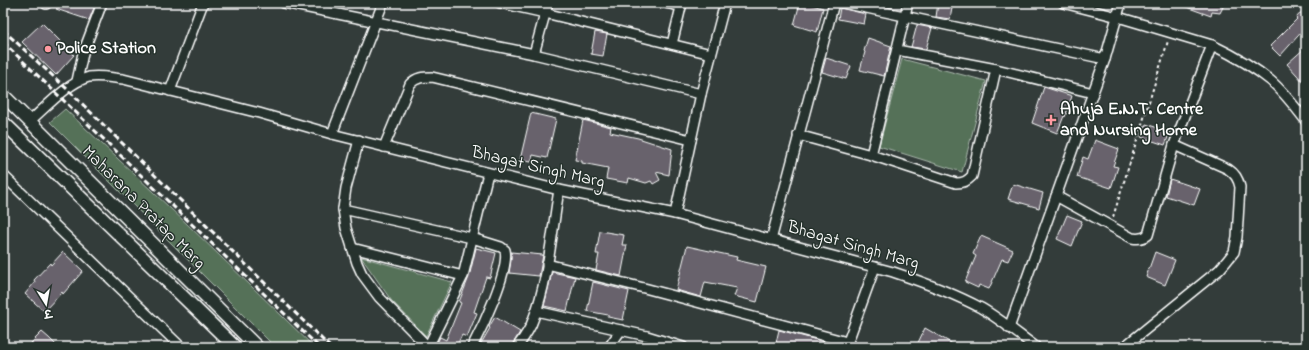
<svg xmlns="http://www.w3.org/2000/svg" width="1309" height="350" viewBox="0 0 1309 350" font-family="'Indie Flower','Playpen Sans Deva',sans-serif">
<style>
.green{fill:#557159;stroke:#aab8ac}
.building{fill:#67626c;stroke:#fff}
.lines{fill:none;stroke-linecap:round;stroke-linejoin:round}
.street-casing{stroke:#fff;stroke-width:12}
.secondary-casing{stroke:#fff;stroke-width:15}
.path{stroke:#fff;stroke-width:2;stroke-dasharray:3 3;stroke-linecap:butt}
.street{stroke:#26332d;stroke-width:9}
.secondary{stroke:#26332d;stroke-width:12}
.rail{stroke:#fff;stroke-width:3;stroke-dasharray:6 3;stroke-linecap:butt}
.poi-dot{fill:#ff9aa2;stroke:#26332d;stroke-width:1.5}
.labels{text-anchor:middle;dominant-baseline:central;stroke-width:3;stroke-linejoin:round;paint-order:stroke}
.poi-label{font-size:18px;font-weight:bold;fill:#fff;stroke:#26332d;text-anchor:start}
.street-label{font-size:18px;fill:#fff;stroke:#26332d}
</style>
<rect width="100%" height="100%" fill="#333c3a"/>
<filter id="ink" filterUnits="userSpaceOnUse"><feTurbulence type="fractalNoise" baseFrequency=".025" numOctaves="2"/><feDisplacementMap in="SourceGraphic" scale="8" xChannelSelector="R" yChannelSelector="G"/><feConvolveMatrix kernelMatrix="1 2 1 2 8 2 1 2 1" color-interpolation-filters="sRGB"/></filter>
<g filter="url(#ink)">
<g class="green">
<path d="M902,59L986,81L962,172L879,146Z"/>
<path d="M65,109L187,224L314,347H275L50,122Z"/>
<path d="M361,257L452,282L426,336L391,300Z"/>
</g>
<g class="building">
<path d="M63,3H96L89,20L56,9Z"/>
<path d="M800,3H805L823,8L817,32L794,25Z"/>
<path d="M938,3H953L950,19L936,17Z"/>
<path d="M1178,3H1225L1220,13L1212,12L1211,16L1178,4Z"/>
<path d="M1306,7V27L1280,56L1270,46L1297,19L1296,18Z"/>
<path d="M840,8L866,14L864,24L838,19Z"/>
<path d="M42,23L74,55L56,75L22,42Z"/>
<path d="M917,25L932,28L926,49L911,47Z"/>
<path d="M595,32L607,34L603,56L591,54Z"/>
<path d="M868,38L891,46L884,76L860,70L865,52L864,51Z"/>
<path d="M1306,47V85L1287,64Z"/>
<path d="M826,58L851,66L846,79L822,72Z"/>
<path d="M1044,87L1072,96L1065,117L1064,116L1057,133L1032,123Z"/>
<path d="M531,113L556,119L547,158L533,155L531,162L520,160Z"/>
<path d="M583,120L611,127L610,132L638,138L672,149L669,175L656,172L660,180L653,184L651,181L646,183L629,178L628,183L606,179L608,168L582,163V161L575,160Z"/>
<path d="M1146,124L1170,132L1165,145L1141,137Z"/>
<path d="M1095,140L1119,149L1113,166L1118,167L1111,188L1077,177L1083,157L1088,159Z"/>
<path d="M1170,179L1200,189L1194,205L1166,196Z"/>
<path d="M1013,184L1043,193L1039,208L1008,199Z"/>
<path d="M1067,215L1082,221L1072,246L1057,239Z"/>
<path d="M600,231L624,235L622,245H627L621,276L596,270L599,254H596Z"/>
<path d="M981,236L1013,250L1008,261L1002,259L989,289L979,285L978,288L965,282L976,256L973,254Z"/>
<path d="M687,246L737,257L736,260L766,267L757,302L734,296L737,288L705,282L701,297L676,290Z"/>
<path d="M476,248L496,253L490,278L486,277L474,312L477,313L467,337L462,335L457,345L462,347H435L440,337L446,340L461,303L459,302L469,277Z"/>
<path d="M63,252L83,271L63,294L62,292L44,311L25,294L35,282L34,280L50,263L51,265Z"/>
<path d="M511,252L543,255L539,276L509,273L511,260Z"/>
<path d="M1155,252L1175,260L1165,285L1146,277Z"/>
<path d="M552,272L575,277L567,311L544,306Z"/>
<path d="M593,282L629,291L623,320L608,317V315L587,311Z"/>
<path d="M495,317L520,332L511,347H479L490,328L489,327Z"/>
<path d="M925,328L958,347H916Z"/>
<path d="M779,330L840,346V347H775Z"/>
<path d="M42,332L49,338L58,347H27Z"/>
</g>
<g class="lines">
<defs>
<g id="street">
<path d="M284,3L534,54L701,94"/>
<path d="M500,3L545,13L711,54"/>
<path d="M665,3L681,6"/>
<path d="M843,3L1105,59"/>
<path d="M1063,3L1118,17L1212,45C1233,55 1253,66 1271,81C1284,92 1295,107 1306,121"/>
<path d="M46,4L47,3"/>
<path d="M672,44L682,3"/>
<path d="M897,50L996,69L1093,93"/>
<path d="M534,54L548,3"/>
<path d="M77,81L83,53L102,3"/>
<path d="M170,91L203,3"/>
<path d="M30,121C46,107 69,82 89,77C100,75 112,78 123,79L259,113L332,134L559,190L675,214L893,272C923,282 953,293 981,308C1000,319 1018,334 1036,347"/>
<path d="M332,134L383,3"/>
<path d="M798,135L871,155L956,183C964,183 967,181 972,176L996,69"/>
<path d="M359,140L346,188L343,209L346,228L357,263L362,274L379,297L428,347"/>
<path d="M384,147L410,84C417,77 423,77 432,77L691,140"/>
<path d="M871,155L908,3"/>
<path d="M3,175L181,347"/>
<path d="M1056,196L1132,238C1138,239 1143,239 1148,235L1174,145L1212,45"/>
<path d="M343,209L472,238L501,247L505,250C510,270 482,328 472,347"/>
<path d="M675,214L701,94L725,3"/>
<path d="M771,240L834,3"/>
<path d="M352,248L463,276"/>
<path d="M547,264L648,289L847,342"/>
<path d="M536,311L647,336L683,347"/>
<path d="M1009,328L1105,59L1121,3"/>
<path d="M428,347L463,276L488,173"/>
<path d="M517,347C523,339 530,330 533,320C548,282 552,231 559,190"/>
<path d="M609,347L621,330"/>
<path d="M846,347L875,267"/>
<path d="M1124,347L1219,270L1226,262L1234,252L1237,237L1240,187C1238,178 1235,174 1228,169L1174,145"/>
</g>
<g id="secondary">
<path d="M3,95L257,347"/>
<path d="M3,122L235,347"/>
</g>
</defs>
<use href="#street" class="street-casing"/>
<use href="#secondary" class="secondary-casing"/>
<path class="path" d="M1113,217L1168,41"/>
<use href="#street" class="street"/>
<use href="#secondary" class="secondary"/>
<g class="rail">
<path d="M3,30L67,89L330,347"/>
<path d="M3,42L319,347"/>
</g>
</g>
</g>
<g class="poi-dot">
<circle cx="48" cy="49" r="4"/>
<path d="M1049 114h4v4h4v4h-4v4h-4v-4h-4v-4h4z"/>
</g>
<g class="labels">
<g class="poi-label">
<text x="56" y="49">Police Station</text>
<text x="1060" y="110">Ahuja E.N.T. Centre<tspan x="1060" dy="21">and Nursing Home</tspan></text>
</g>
<g class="street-label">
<text transform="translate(538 168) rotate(13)">Bhagat Singh Marg</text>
<text transform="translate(143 208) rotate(45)">Maharana Pratap Marg</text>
<text transform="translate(853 246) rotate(16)">Bhagat Singh Marg</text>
</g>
</g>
<rect width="1309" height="350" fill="none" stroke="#26332d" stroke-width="16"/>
<rect x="8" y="8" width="1293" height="334" fill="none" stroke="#fff" stroke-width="1.5" filter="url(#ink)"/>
<g transform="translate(46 304) rotate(169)" stroke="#26332d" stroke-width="3" paint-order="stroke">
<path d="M0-3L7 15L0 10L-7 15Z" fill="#ffffff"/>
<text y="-6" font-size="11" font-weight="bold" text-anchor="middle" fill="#ffffff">उ</text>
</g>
</svg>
